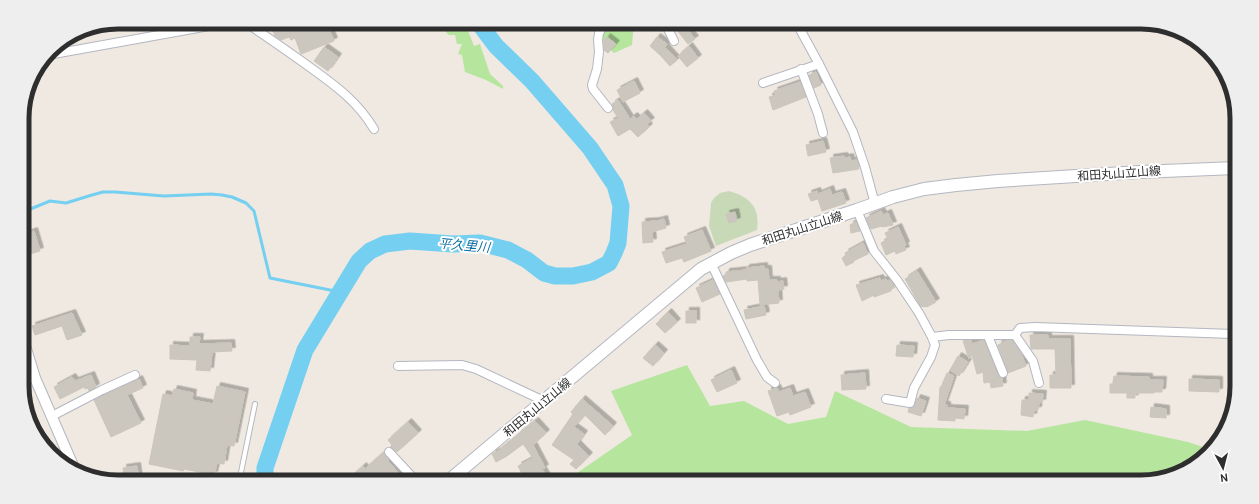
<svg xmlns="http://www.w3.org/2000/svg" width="1259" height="504" viewBox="0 0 1259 504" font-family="Cabin,'Noto Sans JP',sans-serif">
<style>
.green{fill:#b6e59e}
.cemetery{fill:#c8d9b8}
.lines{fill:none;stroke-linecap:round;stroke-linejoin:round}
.stream{stroke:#75cff0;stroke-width:3}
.river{stroke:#75cff0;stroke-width:17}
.building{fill:#cbc7bf;stroke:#cbc5ba;filter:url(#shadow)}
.service-casing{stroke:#b4b7c1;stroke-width:6}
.minor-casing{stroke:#b4b7c1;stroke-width:10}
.tertiary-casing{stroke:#b4b7c1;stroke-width:12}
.secondary-casing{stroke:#b4b7c1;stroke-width:14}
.service{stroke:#fff;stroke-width:4}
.minor{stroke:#fff;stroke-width:8}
.tertiary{stroke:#fff;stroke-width:10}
.secondary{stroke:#fff;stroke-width:12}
.labels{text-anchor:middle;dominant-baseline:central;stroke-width:4;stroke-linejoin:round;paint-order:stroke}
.street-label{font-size:12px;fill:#2e2e2e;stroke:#fff}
.water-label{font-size:13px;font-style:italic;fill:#0d6fa3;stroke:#fff}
.rim{fill:none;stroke:#2e2e2e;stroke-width:5}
</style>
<defs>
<filter id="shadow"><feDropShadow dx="3.5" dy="-3.5" stdDeviation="0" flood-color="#0004"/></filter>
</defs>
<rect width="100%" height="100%" fill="#efe9e1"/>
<g class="green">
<path d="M436,22H464L465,23L474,46L480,44L490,74L503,86V89L486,80L465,72L462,55L458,54L462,44H457L455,35H449L444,30L436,25Z"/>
<path d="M599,22H634L632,45L614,53L600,41Z"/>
<path d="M687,365L710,406L744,401L788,424L826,417L835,391L911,427L1027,431L1085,420L1188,442L1209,449L1199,462L1147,482H564L632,435L611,391Z"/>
</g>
<path class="cemetery" d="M729,191C750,197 760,207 757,230L716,246L709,226L711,203L714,198L720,193Z"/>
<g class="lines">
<path class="stream" d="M23,212L50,201L66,203L92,195L103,192H115L164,196L211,194L222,195L232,197L246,203L254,211L270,278L340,292"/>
<path class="river" d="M265,482V468L305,350L359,261L370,251L385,244L410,241L453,244L480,243L508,250L527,260L544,273L555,276H573L592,272L609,263L614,253L618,243L621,206L615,185L590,148L532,81L496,46L478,22"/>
</g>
<g class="building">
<path d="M285,22H326L334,41L301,54L295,38L291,40L289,37L281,40L275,36L272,29L283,25Z"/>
<path d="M684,25L695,39L688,44L677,30Z"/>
<path d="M607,37L616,44L608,53L604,50V41Z"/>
<path d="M657,37L667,44L665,47L677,60L670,66L660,55L650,46Z"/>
<path d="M689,46L698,58L687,67L678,56Z"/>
<path d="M324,47L338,57L328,71L314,61Z"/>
<path d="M816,72L821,85L814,88L809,75Z"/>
<path d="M634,81L640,93L623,102L617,90Z"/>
<path d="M800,82L806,97L773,110L769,97L776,95L774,91Z"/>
<path d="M618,100L630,119L634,116L637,119L644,113L651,121L647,124L649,127L638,137L630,129L618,136L610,122L618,118L613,110V107L612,104Z"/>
<path d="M823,141L826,152L808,156L806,145Z"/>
<path d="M844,156L845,158L850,157L851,161L857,160L859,169L833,173L830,158Z"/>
<path d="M830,189L832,195L842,192L846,203L822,211L818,199L811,201L808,194L817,191L818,194Z"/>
<path d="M881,211L883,215L888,213L893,225L882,227V226L871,229L866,218Z"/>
<path d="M735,212L737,221L729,223L726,214Z"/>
<path d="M664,219L666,228L652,232L653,242L643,243L642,222L657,221Z"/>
<path d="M856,222L860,231L851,233L850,225Z"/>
<path d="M898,227L906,245L904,246L906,250L896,254L895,251L886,255L881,243L888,239L885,233Z"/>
<path d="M702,230L711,251L684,262L682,258L666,263L662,252L687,244L684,237Z"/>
<path d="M34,231L40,251L23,256V235Z"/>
<path d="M863,243L868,254L853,261L854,262L846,266L842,258L846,255L845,253Z"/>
<path d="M764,266V269H768L769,280H777V282L783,281L784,289L778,290L779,303L760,305L758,280L747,281V279L726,282L723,276L726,274V272L746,270V268Z"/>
<path d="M917,271L936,302L927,307V306L924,307L923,306L921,307L905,279Z"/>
<path d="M880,278L881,281L886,279L887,281L890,280L895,287L891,289V291L874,297V295L862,301L856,285Z"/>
<path d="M713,280L720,294L702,302L696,288Z"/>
<path d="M764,306L766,315L746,319L744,310Z"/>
<rect x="686" y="311" width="10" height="12"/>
<path d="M668,312L677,322L665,333L656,324Z"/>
<path d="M72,313L82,335L67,340L62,326L35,335L32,326Z"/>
<path d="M1030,335H1048V339H1070L1071,388H1050V375H1056L1055,349H1031Z"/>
<path d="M190,337H200L199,344L231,343L232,351L212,352L210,371L196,370L197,360L170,359V345L190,346Z"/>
<path d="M965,340H971L972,344L984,340L998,375L1002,378L1003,386L991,388L990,382L984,383L983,372L977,374L972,355L969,359L963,341Z"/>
<path d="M1008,340H1012L1021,353L1026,366L1008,373L998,345Z"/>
<path d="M655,345L664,353L653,366L643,358Z"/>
<path d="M897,345L914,346L913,357L896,356Z"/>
<path d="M958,356L968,362L959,376L950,370Z"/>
<path d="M731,370L737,383L717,392L711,380Z"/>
<path d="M865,373L866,389L842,390L841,375Z"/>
<path d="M947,373L954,376L944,405H947V408L965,409L964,419L955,418V421L938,420L940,387H941Z"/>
<path d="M91,375L96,387L89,391L88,388L85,389L84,387L60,399L54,387L72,377L75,381Z"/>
<path d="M1114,376L1149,377V380H1163L1162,392H1154V393H1135V398H1127V393H1110V384H1113Z"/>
<path d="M139,379L143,388L127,395L141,423L111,437L94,400Z"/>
<path d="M1189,379L1219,380V392L1189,391Z"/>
<path d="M217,386L245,392L234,446L227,445L224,464L217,463L214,475L184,469L183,471L149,464L163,394L172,396L174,389L193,393L192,400L213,404Z"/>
<path d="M777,388L779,392L790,388L793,396L805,392L811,407L790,415L789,412L777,416L768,391Z"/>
<path d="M1029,393L1043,394L1042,403L1039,402L1038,410H1034L1033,417L1021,415L1022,400H1029Z"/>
<path d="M917,398L926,401L921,416L908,412L909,408L914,406Z"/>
<path d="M582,399L613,426L605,435L585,415L574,427L584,434L577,444L589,456L576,469L570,464L574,460L552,445L573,414L571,412Z"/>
<path d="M1151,407L1166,409V418L1150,417Z"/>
<path d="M535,421L546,433L533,445L545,468L542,469L550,482H526L518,466L533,458L523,444L507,456L496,462L492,454L498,451L517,436H516Z"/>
<path d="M408,422L418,433L397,452L390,447L392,445L388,440Z"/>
<path d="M384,452L385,455L389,460L388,461L406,482H358L352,476L363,466L365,469Z"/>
<path d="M137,466L139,481L125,482L123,468Z"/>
</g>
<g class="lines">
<defs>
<g id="service">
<path d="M258,30L282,22"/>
<path d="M239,482L255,404"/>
</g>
<g id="minor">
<path d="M245,22C267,37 289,52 311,68C336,86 358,102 374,129"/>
<path d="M605,22L599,33L598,40L599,52L597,69L592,85L593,89L608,108"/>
<path d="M662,22L668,29L674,41"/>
<path d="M796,22L819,64L853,132L865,167L875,204"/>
<path d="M48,55L231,22"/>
<path d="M801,69L818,114L823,133"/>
<path d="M763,83L819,64"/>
<path d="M857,210L874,251L897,280L919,313L932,337L935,345L931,357L914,388L910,403L886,399"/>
<path d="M711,263L757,360L767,377L775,383"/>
<path d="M1015,335L1033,361L1039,383"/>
<path d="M988,336L1003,373"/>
<path d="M932,337L949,335H1015L1020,328L1035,327L1233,334"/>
<path d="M398,366L462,365L476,369L544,401"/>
<path d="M52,416L102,390L135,375"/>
<path d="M389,452L417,482"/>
</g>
<path id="tertiary" d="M23,339L35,378L74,468"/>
<path id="secondary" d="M447,482L701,269L731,253L750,245L857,210L893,197L924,189L956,185L998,181L1140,172L1235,168"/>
</defs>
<use href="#service" class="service-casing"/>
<use href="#minor" class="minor-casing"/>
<use href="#tertiary" class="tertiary-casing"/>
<use href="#secondary" class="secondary-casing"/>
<use href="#service" class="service"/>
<use href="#minor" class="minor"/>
<use href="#tertiary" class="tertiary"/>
<use href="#secondary" class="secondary"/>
</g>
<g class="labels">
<g class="street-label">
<text transform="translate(1119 173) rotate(-4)">和田丸山立山線</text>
<text transform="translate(802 228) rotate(-18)">和田丸山立山線</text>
<text transform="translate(537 407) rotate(-40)">和田丸山立山線</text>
</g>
<g class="water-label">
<text transform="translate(464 245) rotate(5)">平久里川</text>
</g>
</g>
<path d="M0 0H1259V504H0ZM118 29H1141A89 89 0 0 1 1230 118V386A89 89 0 0 1 1141 475H118A89 89 0 0 1 29 386V118A89 89 0 0 1 118 29Z" fill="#eee" fill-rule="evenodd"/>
<path class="rim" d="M118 29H1141A89 89 0 0 1 1230 118V386A89 89 0 0 1 1141 475H118A89 89 0 0 1 29 386V118A89 89 0 0 1 118 29Z"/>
<g transform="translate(1223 468) rotate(173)" stroke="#ffffff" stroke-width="3" paint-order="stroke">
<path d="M0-3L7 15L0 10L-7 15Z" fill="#2e2e2e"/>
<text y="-6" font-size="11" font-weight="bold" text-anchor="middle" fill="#2e2e2e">N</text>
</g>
</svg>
